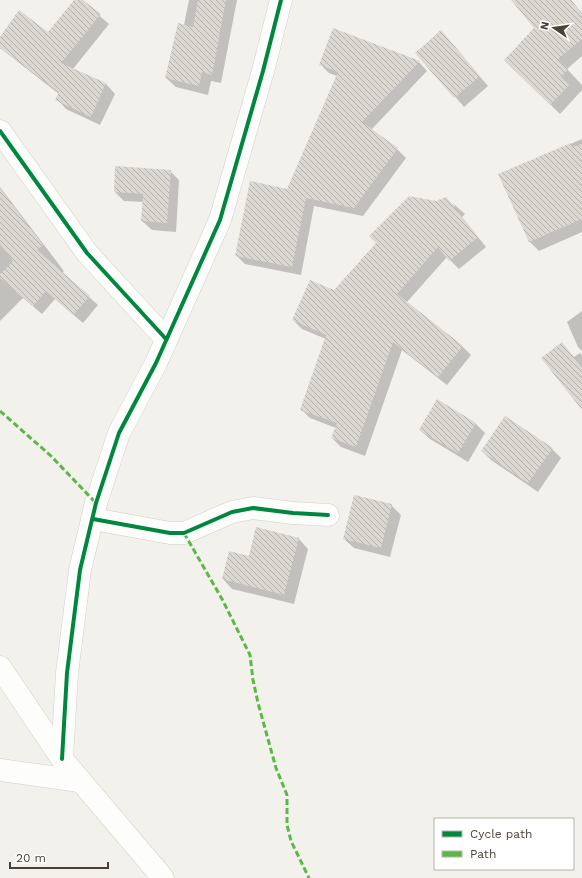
<svg xmlns="http://www.w3.org/2000/svg" width="582" height="878" viewBox="0 0 582 878" font-family="'Work Sans',sans-serif">
<style>
.shadow{fill:#0003}
.building{fill:url(#building-back-hatch)}
.lines{fill:none;stroke-linecap:round;stroke-linejoin:round}
.minor-casing{stroke:#d1cfca;stroke-width:23}
.minor{stroke:#fdfdfc;stroke-width:22}
.quiet{stroke:#58b947;stroke-width:3;stroke-dasharray:6 3;stroke-linecap:butt}
.cycleway-casing{stroke:#fff;stroke-width:6}
.cycleway{stroke:#00873e;stroke-width:4}
</style>
<defs>
<pattern id="building-back-hatch" width="6" height="6" patternUnits="userSpaceOnUse"><rect width="6" height="6" fill="#dbd8d2"/><path d="M-1 5l2 2M0 0l6 6M5-1l2 2" fill="none" stroke="#b4b1ab"/></pattern>
</defs>
<rect width="100%" height="100%" fill="#f3f1ec"/>
<g class="shadow">
<path d="M76,0H81L109,24L73,69L106,84L115,94L100,125L66,109L57,99L59,94L0,48V38L48,33Z"/>
<path d="M189,0H237L221,83L211,81L208,95L176,87L166,78L184,25Z"/>
<path d="M533,0H571L582,13V56L567,69L582,85V90L560,114L505,60L536,28Z"/>
<path d="M333,30L419,62L427,71L371,130L397,149L406,158L363,216L314,206L301,275L245,264L236,255L288,190L337,76L329,73L320,64Z"/>
<path d="M441,32L488,86L464,107L417,53Z"/>
<path d="M582,139V232L539,251L530,242L499,175Z"/>
<path d="M170,171L179,180L176,232L152,230L142,221L144,202L124,201L115,192Z"/>
<path d="M0,187L64,271L62,273L98,305L83,323L55,299L42,314L23,298L0,321Z"/>
<path d="M453,205L456,206L465,214L462,217L486,247L459,269L447,257L407,302L462,346L471,355L447,385L402,350L365,456L341,447L332,438L336,428L310,418L301,409L326,339L302,329L293,320L334,292Z"/>
<path d="M582,311V351L578,347L567,322Z"/>
<path d="M561,344L574,357L580,353L582,355V408Z"/>
<path d="M437,400L476,424L485,433L468,462L430,439L420,430Z"/>
<path d="M552,449L561,458L538,492L491,460L482,451Z"/>
<path d="M391,505L401,515L390,557L354,548L344,539Z"/>
<path d="M299,539L308,549L294,604L232,589L223,579L249,558Z"/>
</g>
<g class="building">
<path d="M74,0H83L101,14L61,63L106,83L91,117L55,100L59,92L0,48V37L19,10L48,32Z"/>
<path d="M198,0H226L212,75L202,72L199,86L165,78L178,23L193,27Z"/>
<path d="M511,0H571L582,14V39L558,59L568,69L561,77L569,85L550,105L504,60L534,28Z"/>
<path d="M333,28L420,61L362,122L398,148L354,208L306,198L292,267L235,256L250,181L287,189L338,72L319,65Z"/>
<path d="M441,30L480,76L454,98L415,53Z"/>
<path d="M571,143L572,147L582,144V219L529,242L498,174Z"/>
<path d="M115,166L171,170L167,223L141,221L143,194L114,192Z"/>
<path d="M0,188L43,245L37,250L90,296L73,315L46,291L33,306L0,278V274L13,261L0,244Z"/>
<path d="M409,196L436,201L446,197L452,204L456,205L454,207L478,237L449,261L438,247L397,294L463,346L438,377L393,342L356,447L331,438L337,423L300,410L326,335L292,320L310,280L334,290L376,243L369,236Z"/>
<path d="M562,342L582,368V410L541,358Z"/>
<path d="M437,399L476,423L458,453L419,430Z"/>
<path d="M505,416L553,448L528,483L481,451Z"/>
<path d="M354,495L392,504L381,548L343,539Z"/>
<path d="M256,527L299,538L284,595L222,579L229,551L249,556Z"/>
</g>
<g class="lines">
<defs>
<g id="minor">
<path d="M0,131L87,253L166,339"/>
<path d="M93,519L170,533H184L232,512L253,508L293,513L328,515"/>
<path d="M0,667L62,759L163,878"/>
<path d="M62,759L67,673L80,570L96,503L119,433L156,363L220,220L263,71L281,0"/>
<path d="M0,770L80,781"/>
</g>
</defs>
<use href="#minor" class="minor-casing"/>
<use href="#minor" class="minor"/>
<g class="quiet">
<path d="M0,411L51,456L96,503"/>
<path d="M184,533L222,599L250,655L253,680L258,703L276,768L287,795V825L291,841L309,878"/>
</g>
<defs>
<g id="cycleway">
<path d="M0,131L87,253L166,339"/>
<path d="M93,519L170,533H184L232,512L253,508L293,513L328,515"/>
<path d="M62,759L67,673L80,570L96,503L119,433L156,363L220,220L263,71L281,0"/>
</g>
</defs>
<use href="#cycleway" class="cycleway-casing"/>
<use href="#cycleway" class="cycleway"/>
</g>
<rect x="434" y="818" width="140" height="52" fill="#ffffff" stroke="#b7b3af"/>
<rect x="442" y="831" width="20" height="6" fill="#00873e" stroke="#b7b3af"/>
<text x="470" y="838" font-size="12" fill="#4b4236">Cycle path</text>
<rect x="442" y="851" width="20" height="6" fill="#58b947" stroke="#b7b3af"/>
<text x="470" y="858" font-size="12" fill="#4b4236">Path</text>
<g transform="translate(554 28) rotate(283)" stroke="#ffffff" stroke-width="3" paint-order="stroke">
<path d="M0-3L7 15L0 10L-7 15Z" fill="#4b4236"/>
<text y="-6" font-size="11" font-weight="bold" text-anchor="middle" fill="#4b4236">N</text>
</g>
<path d="M10 862v6h98v-6" fill="none" stroke="#4b4236" stroke-width="2"/>
<text x="16" y="862" font-size="12" fill="#4b4236" stroke="#ffffff" stroke-width="3" paint-order="stroke">20 m</text>
</svg>
